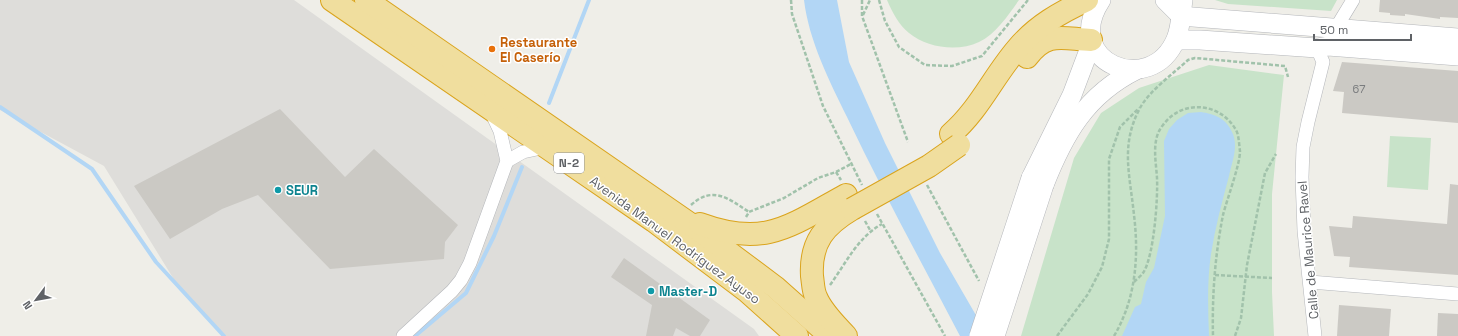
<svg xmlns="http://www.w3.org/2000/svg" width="1458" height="336" viewBox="0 0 1458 336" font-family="'Space Grotesk',sans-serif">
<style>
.industrial{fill:#deddda}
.green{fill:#c8e3c9}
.water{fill:#b2d6f5}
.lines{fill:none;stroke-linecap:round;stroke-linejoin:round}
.stream{stroke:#b2d6f5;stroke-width:4}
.building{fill:#cbc9c4}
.street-casing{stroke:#b5b7bb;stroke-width:14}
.secondary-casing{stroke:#b4b6ba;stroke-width:20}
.highway-casing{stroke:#daa41d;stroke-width:24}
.path{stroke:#a1c2ab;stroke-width:2.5;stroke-dasharray:4 2;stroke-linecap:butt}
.street{stroke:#fff;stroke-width:13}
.secondary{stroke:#fff;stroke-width:19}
.highway{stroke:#f0de9e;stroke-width:22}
.secondary-bridge-casing{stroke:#b4b6ba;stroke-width:20;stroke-linecap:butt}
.highway-bridge-casing{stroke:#daa41d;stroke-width:24;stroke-linecap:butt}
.secondary-bridge{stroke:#fff;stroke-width:19}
.highway-bridge{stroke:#f0de9e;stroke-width:22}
.food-dot{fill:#e8710a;stroke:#fff;stroke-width:1.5}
.culture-dot{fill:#0f9aa8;stroke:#fff;stroke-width:1.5}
.labels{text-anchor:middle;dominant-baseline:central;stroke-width:3;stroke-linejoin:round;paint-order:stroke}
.number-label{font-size:11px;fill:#7a7c7e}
.shield{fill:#fff;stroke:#8f9194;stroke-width:1}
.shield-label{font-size:12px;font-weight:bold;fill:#5f6266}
.food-label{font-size:13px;font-weight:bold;fill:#c56008;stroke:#fff;text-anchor:start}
.culture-label{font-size:13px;font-weight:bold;fill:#0d838f;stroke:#fff;text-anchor:start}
.street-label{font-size:13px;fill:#5f6266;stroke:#fff}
</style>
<rect width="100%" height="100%" fill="#efeee8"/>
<path class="industrial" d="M0,0H294L754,329L759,336H223L178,286L104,166L0,110Z"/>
<g class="green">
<path d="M887,0H1019C1009,14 996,34 979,42C958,52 927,48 909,33C899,25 892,12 887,0Z"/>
<path d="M1215,0H1337L1331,11L1228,4Z"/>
<path d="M1209,65L1284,75L1272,194V292L1274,336H1021L1074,158L1101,113L1139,88Z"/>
<path d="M1390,136L1431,138L1428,190L1387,187Z"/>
</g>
<g class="water">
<path d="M804,0H837L849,62L885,143L940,253L988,336H960C922,263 882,191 847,117C829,80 809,41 804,0Z"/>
<path d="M1201,112C1214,114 1226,118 1232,132C1239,146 1232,162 1229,176C1222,202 1215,228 1211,254C1207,281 1208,309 1209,336H1122L1135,307L1141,304L1146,282L1154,268L1165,216L1164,141L1169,129L1177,120L1188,113Z"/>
</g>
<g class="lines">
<g class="stream">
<path d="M549,103L589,0"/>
<path d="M0,107L92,169L156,262L224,336"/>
<path d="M415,336L466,293L494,236L522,167"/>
</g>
</g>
<g class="building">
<path d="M1380,0H1458V18L1440,17V19L1405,14V16L1390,15V13L1379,12Z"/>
<path d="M1342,62L1458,71V123L1342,113L1344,92L1333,91Z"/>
<path d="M280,109L345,177L374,149L458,225L445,242L444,259L330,269L258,195L222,209L170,239L134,186Z"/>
<path d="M1450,184L1458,185V275L1349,267L1350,257L1334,256L1329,226L1352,228L1353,216L1447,224Z"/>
<path d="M624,258L710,320L700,336H690L676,328L673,336H646L652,305L611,277Z"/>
<path d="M1339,305L1391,309L1389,336H1337Z"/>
<path d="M1438,313L1458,314V336H1437Z"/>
</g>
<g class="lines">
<defs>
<g id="street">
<path d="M1336,28L1353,0"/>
<path d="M507,161L523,152L546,147"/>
<path d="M1310,282L1458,294"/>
<path d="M403,336L452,291L461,280L470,263L507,161L500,131L491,112"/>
<path d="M1315,336L1304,231L1302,177L1303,147L1308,122L1323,62L1317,48"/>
</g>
<g id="secondary">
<path d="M1101,0C1060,62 1151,99 1176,39C1181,27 1181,13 1183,0"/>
<path d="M1165,0L1180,15"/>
<path d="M1180,16L1458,38"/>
<path d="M1176,40H1200L1317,48L1328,46L1458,56"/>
<path d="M1031,178L1072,95L1092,42"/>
<path d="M1044,185C1064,134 1086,95 1136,70"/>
</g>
<g id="highway">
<path d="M332,0L654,221L748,292L797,336"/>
<path d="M366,0L696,228L775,287L830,336"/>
<path d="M1027,57C1047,30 1063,39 1091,40"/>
<path d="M951,134C979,110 993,77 1017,49C1036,26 1061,12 1087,0"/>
<path d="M700,224C765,248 790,226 846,195"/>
<path d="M846,336C836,325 822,312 816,297C813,291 813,282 812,276C810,242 825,225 852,209"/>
</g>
</defs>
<use href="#street" class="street-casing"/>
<use href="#secondary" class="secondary-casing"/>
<use href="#highway" class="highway-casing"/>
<g class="path">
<path d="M791,0L792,14L823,106L862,185"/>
<path d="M862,0V16L908,142"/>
<path d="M879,0L885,21L899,47L925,65L952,66L982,56L1028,0"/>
<path d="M863,15L870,0"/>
<path d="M836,172L841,180"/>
<path d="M927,185L979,281"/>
<path d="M691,205C713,185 729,199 749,212"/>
<path d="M877,214L945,336"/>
<path d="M746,217L749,212L784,198L818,178L836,172L851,164"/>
<path d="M865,221L870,230"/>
<path d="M1215,275L1272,278"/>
<path d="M1134,282C1137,279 1141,276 1143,273C1154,257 1158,198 1157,178C1156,161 1151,139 1163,125C1182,99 1220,102 1236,130C1239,135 1239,145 1240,151C1240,165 1227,199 1223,215C1215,255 1212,296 1213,336"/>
<path d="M830,285C846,263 858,237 882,224"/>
<path d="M1057,336L1088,294L1102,267L1109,239V159L1120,127L1139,108"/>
<path d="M1114,336C1136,299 1139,256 1134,215C1130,175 1120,145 1140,108C1149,91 1174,73 1188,60L1195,58L1285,66L1288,77"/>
<path d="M1235,336L1241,318L1247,265L1265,173L1276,154"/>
</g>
<use href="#street" class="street"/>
<use href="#secondary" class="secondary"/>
<use href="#highway" class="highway"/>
<defs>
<g id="secondary-bridge">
<path d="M979,336L1031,178"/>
<path d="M995,336L1044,185"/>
</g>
<path id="highway-bridge" d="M852,209L929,166L959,145"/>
</defs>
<use href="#secondary-bridge" class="secondary-bridge-casing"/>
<use href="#highway-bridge" class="highway-bridge-casing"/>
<use href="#secondary-bridge" class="secondary-bridge"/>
<use href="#highway-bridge" class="highway-bridge"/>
</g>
<circle class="food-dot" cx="492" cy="49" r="4"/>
<g class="culture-dot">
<circle cx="278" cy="190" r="4"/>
<circle cx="651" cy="291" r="4"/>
</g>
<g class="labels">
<g class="number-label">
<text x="1359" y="89">67</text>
</g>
<rect class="shield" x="554" y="153" width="30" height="20" rx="3"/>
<g class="shield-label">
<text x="569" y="163">N-2</text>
</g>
<g class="food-label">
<text x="500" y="42">Restaurante<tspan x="500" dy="15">El Caserío</tspan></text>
</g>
<g class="culture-label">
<text x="286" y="190">SEUR</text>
<text x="659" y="291">Master-D</text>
</g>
<g class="street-label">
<text transform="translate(675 240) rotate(36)">Avenida Manuel Rodríguez Ayuso</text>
<text transform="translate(1308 250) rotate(-95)">Calle de Maurice Ravel</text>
</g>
</g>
<g transform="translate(36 300) rotate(238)" stroke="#ffffff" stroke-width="3" paint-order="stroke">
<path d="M0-3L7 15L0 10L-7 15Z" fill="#5f6266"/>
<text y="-6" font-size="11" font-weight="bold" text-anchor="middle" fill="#5f6266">N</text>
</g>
<path d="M1314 34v6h97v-6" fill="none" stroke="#5f6266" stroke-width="2"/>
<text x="1320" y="34" font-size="12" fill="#5f6266" stroke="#ffffff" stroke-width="3" paint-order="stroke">50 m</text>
</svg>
